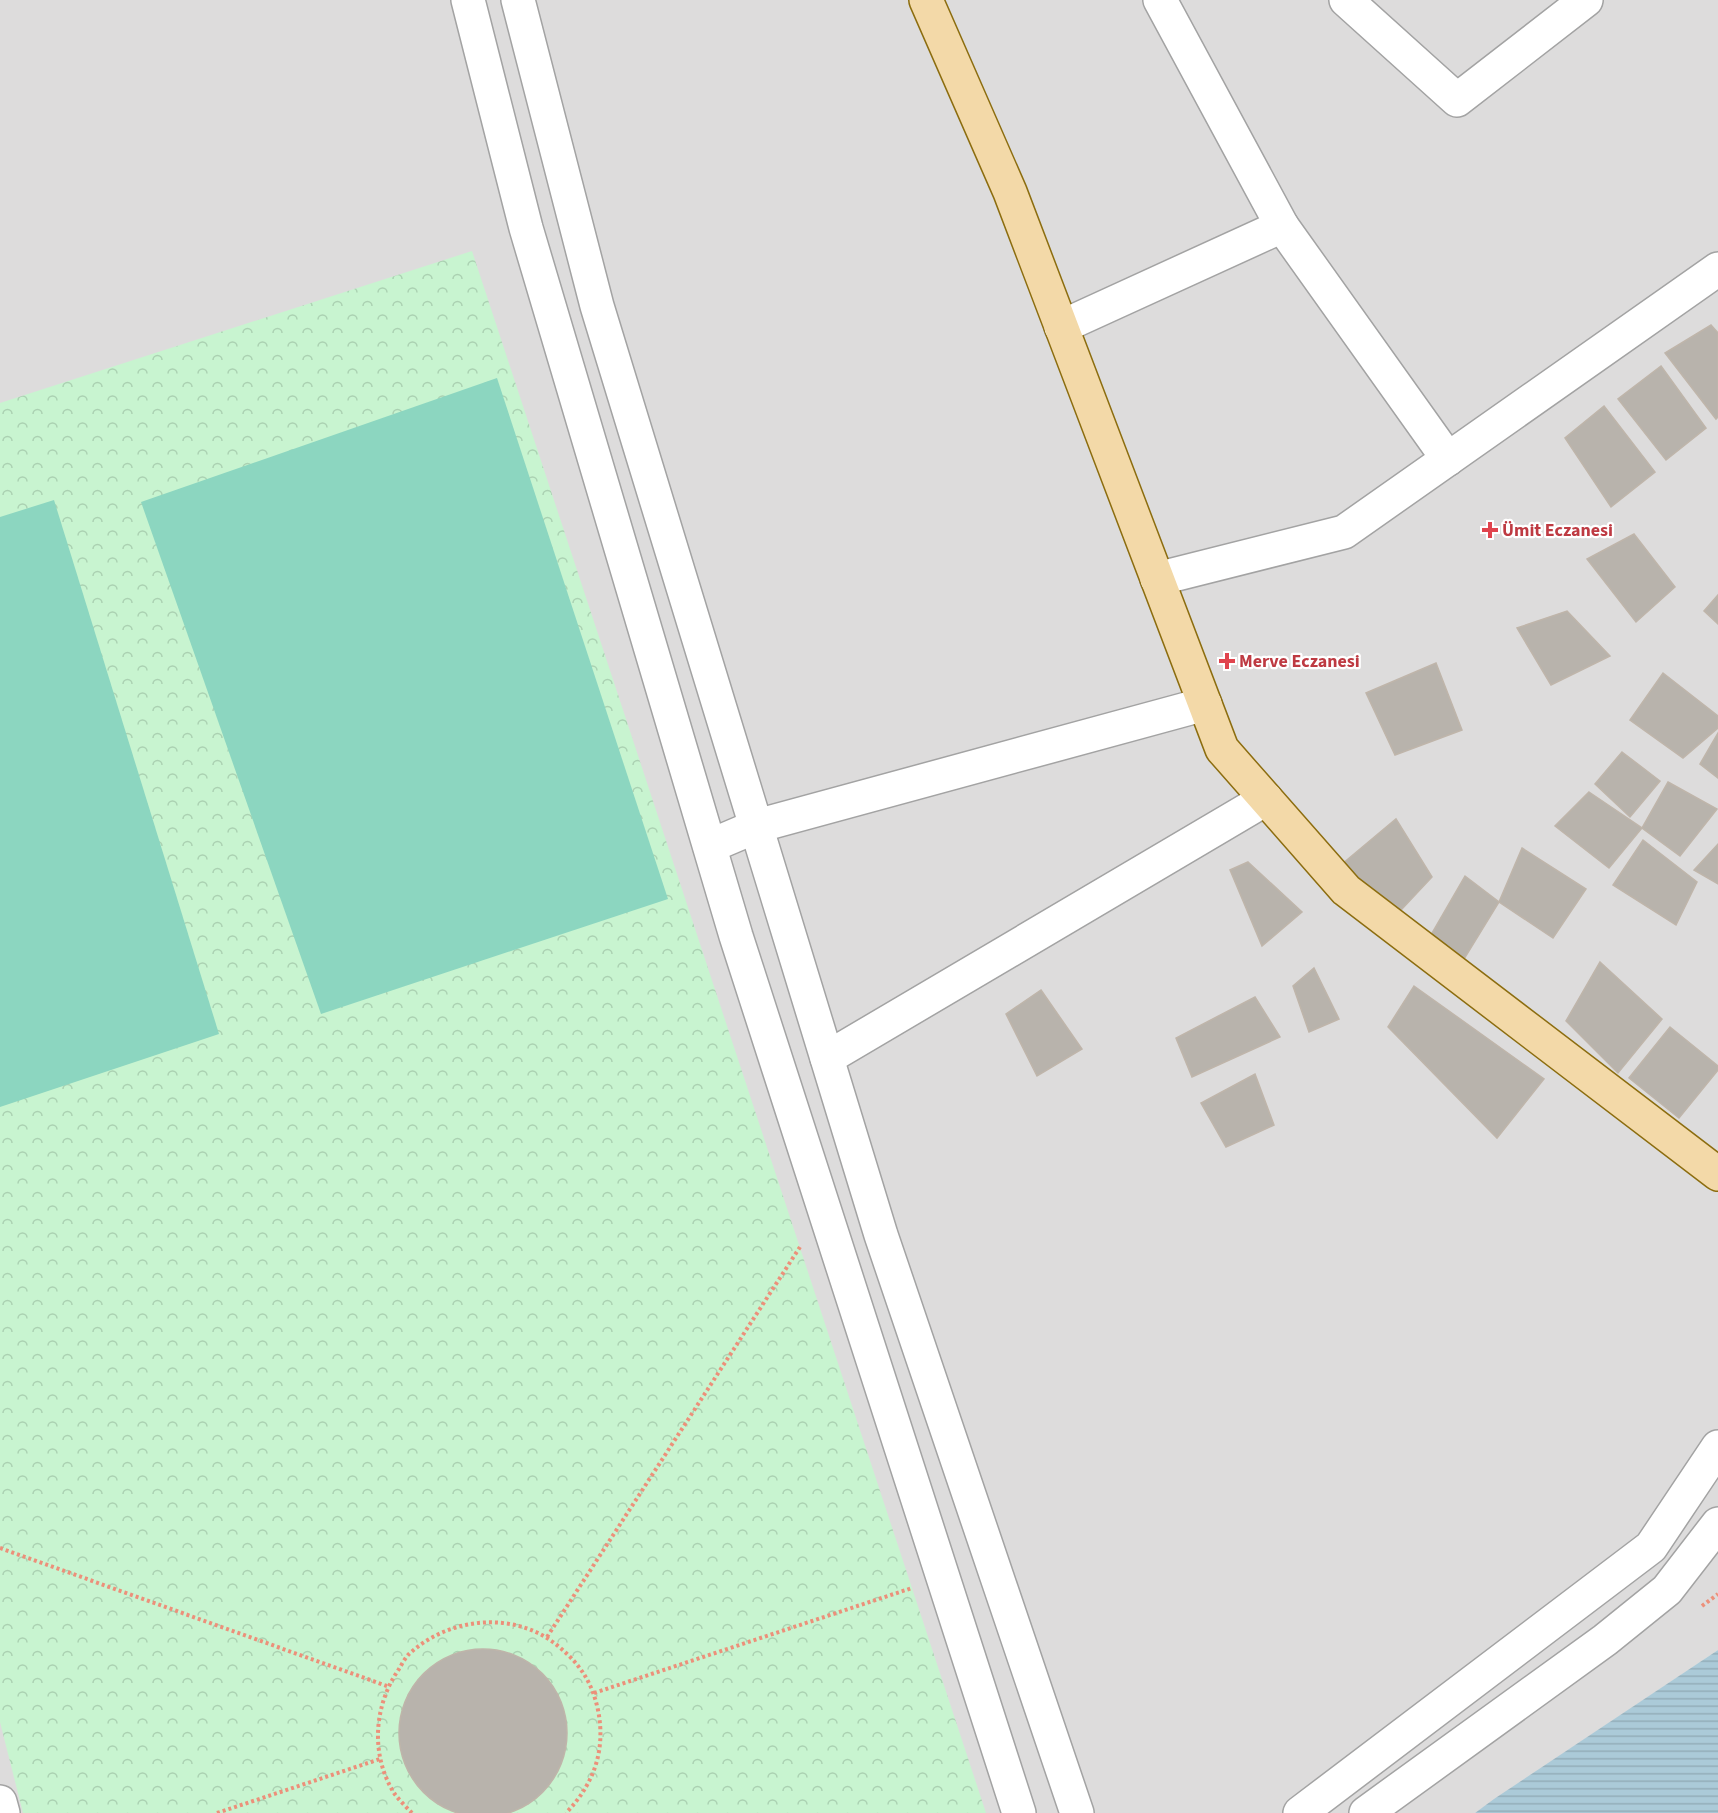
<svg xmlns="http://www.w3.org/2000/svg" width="1718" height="1813" viewBox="0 0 1718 1813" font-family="'Source Sans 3',sans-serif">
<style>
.residential{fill:#dddcdc}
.park{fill:url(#park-crowns)}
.pitch{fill:#8cd6c0}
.water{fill:url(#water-rules)}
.building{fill:#b8b3ac;stroke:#bfb5aa;stroke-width:1.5}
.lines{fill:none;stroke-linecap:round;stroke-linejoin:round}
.minor-casing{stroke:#a3a3a3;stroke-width:36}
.major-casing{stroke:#8c6d0f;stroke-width:36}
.path{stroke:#ec907a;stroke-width:4;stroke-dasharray:3 3;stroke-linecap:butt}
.minor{stroke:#fff;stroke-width:33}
.major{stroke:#f3d9a8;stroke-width:33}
.health-dot{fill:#e0444e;stroke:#fff;stroke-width:2}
.labels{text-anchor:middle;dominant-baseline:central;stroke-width:4.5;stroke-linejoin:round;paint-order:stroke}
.health-label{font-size:18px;font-weight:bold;fill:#be3a42;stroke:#fff;text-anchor:start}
</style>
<defs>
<pattern id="park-crowns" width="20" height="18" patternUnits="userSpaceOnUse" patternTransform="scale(1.5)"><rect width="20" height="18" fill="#c8f4d0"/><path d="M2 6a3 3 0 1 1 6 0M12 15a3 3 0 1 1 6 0" fill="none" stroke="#abd1b2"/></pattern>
<pattern id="water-rules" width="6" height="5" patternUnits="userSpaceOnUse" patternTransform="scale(1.5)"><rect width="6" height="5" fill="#abcad8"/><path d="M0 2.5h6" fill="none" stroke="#93adb9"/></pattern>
</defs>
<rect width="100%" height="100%" fill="#efede7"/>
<path class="residential" d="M0,0H1718V1650L1475,1813H0Z"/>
<path class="park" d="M472,251L986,1813H23L0,1722V403Z"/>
<g class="pitch">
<path d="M497,378L668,899L321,1014L141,502Z"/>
<path d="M54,500L219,1034L0,1107V517Z"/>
</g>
<path class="water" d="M1718,1650V1813H1475L1494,1799Z"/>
<g class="building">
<path d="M1711,325L1718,333V417L1716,419L1665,353Z"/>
<path d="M1661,366L1706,428L1666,460L1618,399Z"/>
<path d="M1604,406L1655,472L1611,507L1565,438Z"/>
<path d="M1634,534L1675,587L1636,622L1587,559Z"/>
<path d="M1718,595V624L1704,611Z"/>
<path d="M1567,611L1610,656L1551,685L1517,628Z"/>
<path d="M1436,663L1462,730L1395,755L1366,693Z"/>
<path d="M1663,673L1718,716V728L1683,758L1630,720Z"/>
<path d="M1718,733V778L1700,764Z"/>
<path d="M1622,752L1660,781L1630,817L1595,784Z"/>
<path d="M1668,782L1717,809L1680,856L1642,828Z"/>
<path d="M1589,792L1642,828L1609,868L1555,826Z"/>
<path d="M1396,819L1432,877L1401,910L1341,865Z"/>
<path d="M1643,840L1697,882L1676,925L1613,885Z"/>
<path d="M1718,844V884L1694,870Z"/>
<path d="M1522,848L1586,889L1553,938L1499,902Z"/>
<path d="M1248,862L1302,912L1262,946L1230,870Z"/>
<path d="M1465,876L1499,902L1461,964L1428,940Z"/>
<path d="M1600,962L1662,1019L1618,1073L1566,1021Z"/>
<path d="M1314,968L1339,1019L1309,1032L1293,986Z"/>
<path d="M1414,986L1544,1079L1497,1138L1388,1027Z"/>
<path d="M1041,990L1082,1049L1037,1076L1006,1014Z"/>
<path d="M1255,997L1280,1037L1192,1077L1176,1038Z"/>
<path d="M1670,1027L1718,1066V1070L1679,1118L1629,1078Z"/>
<path d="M1255,1074L1274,1125L1226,1147L1201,1103Z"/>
<circle cx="483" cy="1733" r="84"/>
</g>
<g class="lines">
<defs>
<g id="minor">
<path d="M468,0L526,228L736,936L1019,1813"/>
<path d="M518,0L597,306L881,1235L1077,1813"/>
<path d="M1160,0L1282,226"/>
<path d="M1346,0L1457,100L1586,0"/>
<path d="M1061,327L1282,226L1448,459"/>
<path d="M1157,579L1344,532L1718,269"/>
<path d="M710,846L757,826L1205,704"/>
<path d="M827,1058L1266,799"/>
<path d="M0,1802L3,1813"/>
<path d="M1300,1813L1651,1547L1718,1447"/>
<path d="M1366,1813L1605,1640L1667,1590L1718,1524"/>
</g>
<path id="major" d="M926,0L1010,192L1222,749L1346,890L1718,1174"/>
</defs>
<use href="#minor" class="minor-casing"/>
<use href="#major" class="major-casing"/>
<g class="path">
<path d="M0,1548L387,1686"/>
<path d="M1702,1606L1718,1594"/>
<path d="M547,1637L800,1247"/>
<path d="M594,1693L912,1588"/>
<path d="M217,1813L380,1759"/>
<path d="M412,1813C406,1807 399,1800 394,1793C370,1754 374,1705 399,1669C402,1664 405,1658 409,1654C449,1617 515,1610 558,1646C580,1664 592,1682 598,1710C606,1750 594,1784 566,1813"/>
</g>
<use href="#minor" class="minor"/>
<use href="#major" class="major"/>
</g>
<g class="health-dot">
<path d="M1487 521h6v6h6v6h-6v6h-6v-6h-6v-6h6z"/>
<path d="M1224 652h6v6h6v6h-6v6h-6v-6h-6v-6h6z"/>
</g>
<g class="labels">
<g class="health-label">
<text x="1502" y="530">Ümit Eczanesi</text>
<text x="1239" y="661">Merve Eczanesi</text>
</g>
</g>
</svg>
